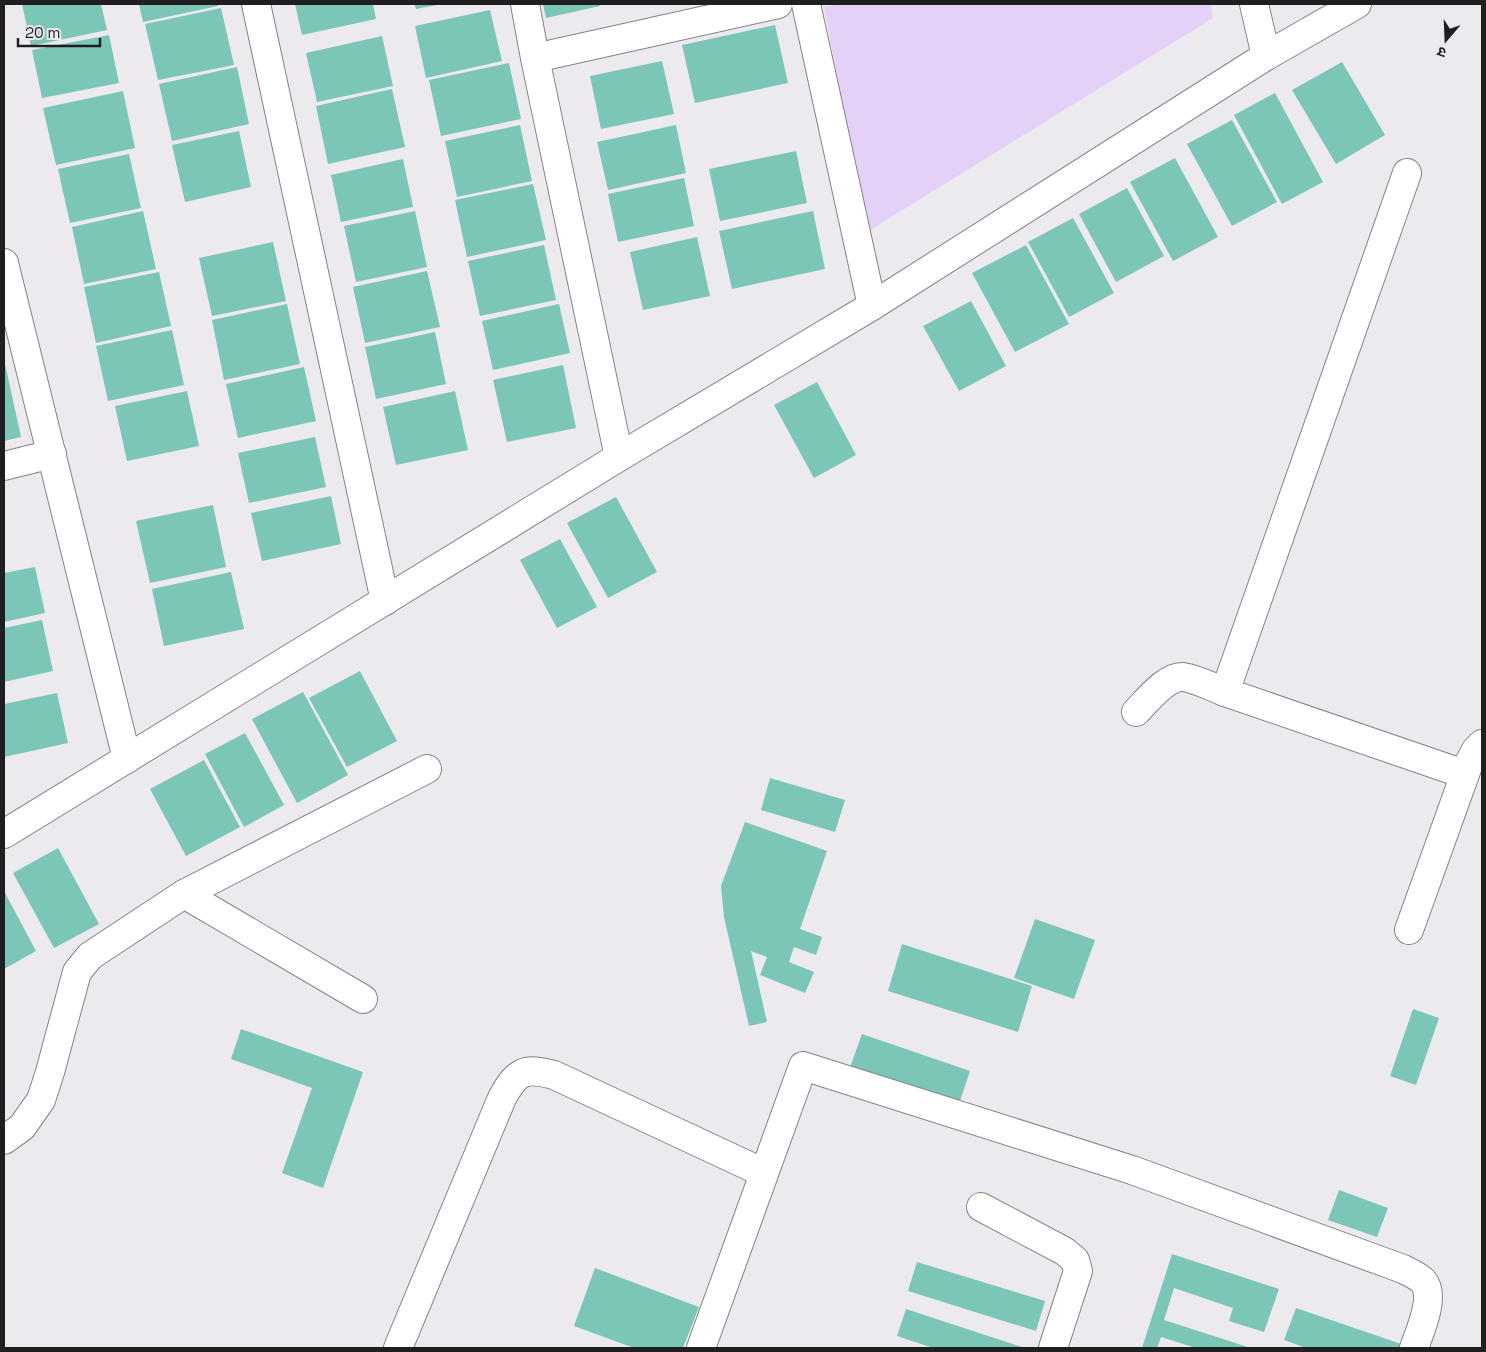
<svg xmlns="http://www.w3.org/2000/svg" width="1486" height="1352" viewBox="0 0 1486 1352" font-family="'Space Grotesk','Noto Sans Devanagari',sans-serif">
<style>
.green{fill:#e5d0f7}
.building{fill:#7cc6b8}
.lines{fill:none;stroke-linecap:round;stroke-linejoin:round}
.minor-casing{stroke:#848286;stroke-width:30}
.minor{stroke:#fff;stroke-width:28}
</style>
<rect width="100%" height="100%" fill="#eceaee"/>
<path class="green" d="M840,4H1210L1213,18L867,232L824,7Z"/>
<g class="building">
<path d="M22,4H101L107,30L31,46Z"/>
<path d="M139,4H217L218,6L143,22Z"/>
<path d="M295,4H373L376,19L302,35Z"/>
<path d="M414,4H437V5L416,9Z"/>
<path d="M543,4H599L600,6L546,18Z"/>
<path d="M221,8L234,65L158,80L145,24Z"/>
<path d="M490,10L502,61L426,78L415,26Z"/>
<path d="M775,25L788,83L695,103L682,45Z"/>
<path d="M109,35L119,83L42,98L32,50Z"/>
<path d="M382,36L393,86L317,102L306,53Z"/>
<path d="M662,61L674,114L601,129L590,76Z"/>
<path d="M1342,62L1385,135L1336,164L1292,90Z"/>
<path d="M509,63L521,119L441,136L429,80Z"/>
<path d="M237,67L249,124L172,141L159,84Z"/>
<path d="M392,89L405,147L328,164L316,106Z"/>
<path d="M123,91L135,148L56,165L43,108Z"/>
<path d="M1275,93L1323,182L1282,204L1234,115Z"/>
<path d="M1232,120L1277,202L1232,226L1187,144Z"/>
<path d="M520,125L532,181L457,197L445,141Z"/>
<path d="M676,125L686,173L608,190L597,142Z"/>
<path d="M239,131L251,187L185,202L172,145Z"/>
<path d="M796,151L807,203L720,221L709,169Z"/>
<path d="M129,154L141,208L70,223L58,169Z"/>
<path d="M1175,158L1218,237L1173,261L1130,182Z"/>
<path d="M403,159L413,207L341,222L331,175Z"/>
<path d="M684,178L694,226L618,242L608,194Z"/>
<path d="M533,184L546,240L467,257L455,200Z"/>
<path d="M1127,188L1164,256L1116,282L1079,214Z"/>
<path d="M143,211L156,269L84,284L72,227Z"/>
<path d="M415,211L427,267L356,282L344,226Z"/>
<path d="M813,211L825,269L732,289L719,231Z"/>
<path d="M1073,218L1114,293L1069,317L1028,242Z"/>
<path d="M697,237L710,296L643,310L630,252Z"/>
<path d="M273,242L286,301L212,316L199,258Z"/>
<path d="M544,245L556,300L480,316L468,261Z"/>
<path d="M1026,245L1069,324L1015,352L972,273Z"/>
<path d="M427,271L440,327L365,343L353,287Z"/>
<path d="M159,272L171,326L96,343L84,287Z"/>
<path d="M971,301L1006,366L959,391L923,326Z"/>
<path d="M287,304L300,364L224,380L212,320Z"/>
<path d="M559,304L570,353L493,370L482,321Z"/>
<path d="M172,330L184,385L108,401L96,346Z"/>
<path d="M435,332L446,384L376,399L365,347Z"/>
<path d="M4,359L21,437L4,441Z"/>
<path d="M563,365L576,428L507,442L493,380Z"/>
<path d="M304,367L316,421L238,438L226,384Z"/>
<path d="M817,382L856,455L814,478L774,405Z"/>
<path d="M187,391L199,446L127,461L115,406Z"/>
<path d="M455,391L468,450L396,465L383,407Z"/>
<path d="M315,437L326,487L249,503L238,453Z"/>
<path d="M331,496L341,544L262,561L251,513Z"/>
<path d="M616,497L657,572L608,598L567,523Z"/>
<path d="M213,505L226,567L150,583L136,521Z"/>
<path d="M560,539L597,607L557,628L520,560Z"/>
<path d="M35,567L45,613L4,622V573Z"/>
<path d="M231,572L244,629L164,646L152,589Z"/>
<path d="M42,620L53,671L4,682V628Z"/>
<path d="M360,671L397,741L347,767L309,698Z"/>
<path d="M303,692L348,775L297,803L252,719Z"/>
<path d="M57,693L68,743L4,757V704Z"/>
<path d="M245,733L284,805L244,827L205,754Z"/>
<path d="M204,760L240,827L186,856L150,789Z"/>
<path d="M770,778L845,800L835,832L761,810Z"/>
<path d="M745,822L827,851L800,929L822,937L816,955L794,947L789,962L814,972L805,993L760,975L767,957L751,951L767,1022L749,1026L724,917L721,886Z"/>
<path d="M58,848L99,924L54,948L13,873Z"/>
<path d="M4,891L36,951L4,969Z"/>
<path d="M1035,919L1095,940L1074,999L1014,978Z"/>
<path d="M902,944L1032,986L1018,1032L888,991Z"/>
<path d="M1413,1009L1439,1018L1416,1085L1390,1076Z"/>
<path d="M241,1029L363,1072L323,1188L282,1173L312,1088L231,1059Z"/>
<path d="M862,1034L970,1071L958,1107L849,1070Z"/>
<path d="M1339,1190L1388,1208L1377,1237L1328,1220Z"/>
<path d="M1172,1254L1279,1289L1264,1332L1229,1321L1233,1308L1174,1288L1164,1320L1251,1348H1196L1161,1337L1157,1348H1142Z"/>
<path d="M917,1262L1045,1301L1036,1331L908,1291Z"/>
<path d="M595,1268L699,1307L683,1348H634L574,1326Z"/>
<path d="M1296,1308L1407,1346L1406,1348H1306L1284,1340Z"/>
<path d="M906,1309L1025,1348H933L897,1336Z"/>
</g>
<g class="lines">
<defs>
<g id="minor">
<path d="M256,4L385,601"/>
<path d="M525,4L535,58L619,457"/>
<path d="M806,4L872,306"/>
<path d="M1254,4L1266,56"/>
<path d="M535,58L778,4"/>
<path d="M4,263L127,759"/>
<path d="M4,466L52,454"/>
<path d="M1225,692L1407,173"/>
<path d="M1136,712C1147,701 1166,676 1183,677C1197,679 1212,687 1225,692L1464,774"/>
<path d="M4,834L619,457L872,306L1266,56L1357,4"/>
<path d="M184,894L363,999"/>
<path d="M1409,930L1469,763L1476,750L1482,744"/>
<path d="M4,1140L22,1127L41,1100L50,1072L77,972L90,956L184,894L427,769"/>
<path d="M981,1207L1064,1251L1075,1260L1078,1271L1053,1348"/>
<path d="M398,1348L502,1098C517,1071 524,1067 554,1075L764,1173"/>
<path d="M701,1348L803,1066L1132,1170L1403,1269C1409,1272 1418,1276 1423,1281C1436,1296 1420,1331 1414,1348"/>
</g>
</defs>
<use href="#minor" class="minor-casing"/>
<use href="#minor" class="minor"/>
</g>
<rect width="1486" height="1352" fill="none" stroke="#1f1e20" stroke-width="10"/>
<g transform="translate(1446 40) rotate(199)" stroke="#eceaee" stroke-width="4" paint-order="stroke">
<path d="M0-4L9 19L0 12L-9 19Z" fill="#1f1e20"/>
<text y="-8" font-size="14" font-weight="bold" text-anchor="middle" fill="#1f1e20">उ</text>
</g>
<path d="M18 38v8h82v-8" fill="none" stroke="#1f1e20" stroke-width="2.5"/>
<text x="25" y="38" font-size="15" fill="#1f1e20" stroke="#eceaee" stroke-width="4" paint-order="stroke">20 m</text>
</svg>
